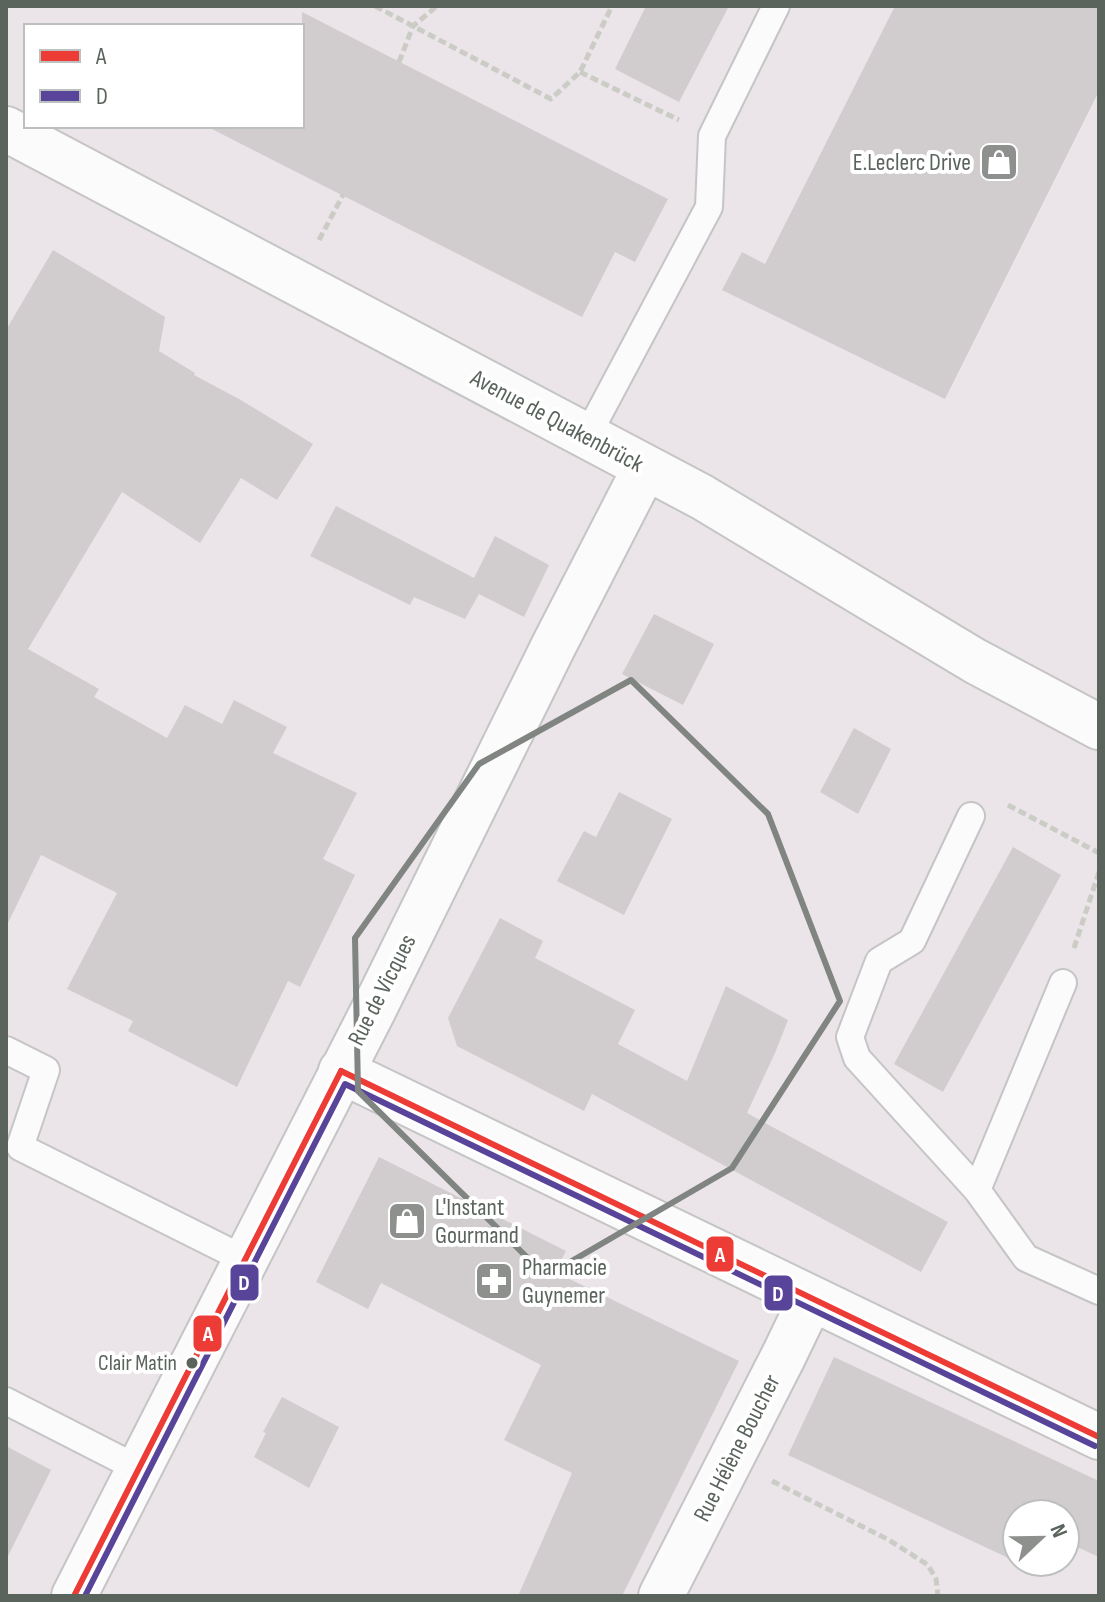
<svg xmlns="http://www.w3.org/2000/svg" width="1105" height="1602" viewBox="0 0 1105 1602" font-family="'Sofia Sans Condensed',sans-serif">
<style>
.building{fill:#d1cdcf}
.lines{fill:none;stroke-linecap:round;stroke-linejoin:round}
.lane-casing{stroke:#c5c5c5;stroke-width:30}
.street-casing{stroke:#c5c5c5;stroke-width:48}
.secondary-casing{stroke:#c5c5c4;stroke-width:48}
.path{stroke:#cbccc6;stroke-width:5;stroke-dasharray:8 4;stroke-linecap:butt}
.lane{stroke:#fcfbfc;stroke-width:26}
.street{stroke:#fcfbfc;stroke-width:44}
.secondary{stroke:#fcfbfc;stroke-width:44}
.bus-1-casing{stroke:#fff;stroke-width:12}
.bus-2-casing{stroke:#fff;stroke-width:12}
.bus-1{stroke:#ed3b36;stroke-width:6}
.bus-2{stroke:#584499;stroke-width:6}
.marked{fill:none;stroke:#808581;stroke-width:6;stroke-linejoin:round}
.bus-dot{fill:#5a635c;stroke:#fff;stroke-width:3}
.labels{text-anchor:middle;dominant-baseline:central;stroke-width:8;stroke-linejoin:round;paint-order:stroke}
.bus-label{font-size:22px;fill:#5a635c;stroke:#fff;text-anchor:end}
.poi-label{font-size:24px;fill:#5a635c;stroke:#fff;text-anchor:start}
.street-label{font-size:24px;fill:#5a635c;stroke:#fff}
.line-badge{stroke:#fff;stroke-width:3}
.badge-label{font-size:22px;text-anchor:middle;font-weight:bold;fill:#fff}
</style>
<rect width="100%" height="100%" fill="#ebe4e8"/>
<g class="building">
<path d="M646,6H729L679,102L615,69Z"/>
<path d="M895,6H1099V91L945,399L722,290L742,252L765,264Z"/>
<path d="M302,12L668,199L635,262L615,252L582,317L206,126H302Z"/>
<path d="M53,250L165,317L159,351L195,373L194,375L239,399L313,444L277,500L241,478L200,543L122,492L28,649L99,689L94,697L167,738L185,705L222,724L234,700L287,727L273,753L357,793L323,859L355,875L300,987L288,981L237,1087L128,1031L133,1021L67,989L117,893L41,855L6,927V330Z"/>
<path d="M336,506L474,578L495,536L549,565L524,617L479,594L465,619L414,597L410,605L310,556Z"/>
<path d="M654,614L714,644L683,705L622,674Z"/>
<path d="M854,728L891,749L858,814L820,792Z"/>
<path d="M619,792L672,819L624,915L557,881L584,831L596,837Z"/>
<path d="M1013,847L1061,875L943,1092L894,1064Z"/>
<path d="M500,918L543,941L535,958L635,1010L618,1044L687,1081L726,986L788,1020L775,1053L747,1113L948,1222L921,1272L592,1094L584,1111L457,1046L448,1018Z"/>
<path d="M379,1157L566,1251L555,1272L739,1361L622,1596H518L572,1473L504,1440L541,1365L381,1283L368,1309L316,1282Z"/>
<path d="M834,1357L1099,1481V1557L1075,1546L1064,1568L1052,1562H1065V1514H1017V1562L788,1455Z"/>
<path d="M282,1397L339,1427L309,1488L254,1457L266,1433L263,1432Z"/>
<path d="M6,1446L51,1470L6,1560Z"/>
</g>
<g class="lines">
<defs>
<g id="lane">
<path d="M587,436L709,207L712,136L776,6"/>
<path d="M971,816L912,941L879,961L850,1037L857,1058L977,1190L1026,1258L1099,1291"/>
<path d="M6,1050L46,1070L20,1147L246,1260"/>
<path d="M977,1190L1063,983"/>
<path d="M6,1401L139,1469"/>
</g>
<g id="street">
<path d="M341,1071L1099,1437"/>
<path d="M74,1596L374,1009L554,645L645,468"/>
<path d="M661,1596L784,1355L811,1299"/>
</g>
<path id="secondary" d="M6,129L702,497L975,661L1099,727"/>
</defs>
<use href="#lane" class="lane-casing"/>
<use href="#street" class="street-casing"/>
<use href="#secondary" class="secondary-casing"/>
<g class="path">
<path d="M375,6L551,99L580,72L612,6"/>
<path d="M399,62L413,26L437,6"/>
<path d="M580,72L679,120"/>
<path d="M319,240L343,195"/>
<path d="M1008,805L1099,853"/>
<path d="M1074,948L1099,872"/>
<path d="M772,1481L889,1540L928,1565L936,1579L938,1596"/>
</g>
<use href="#lane" class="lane"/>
<use href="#street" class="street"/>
<use href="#secondary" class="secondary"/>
<defs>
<g id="bus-1">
<path d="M341,1071L1099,1437"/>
<path d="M74,1596L341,1071"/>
</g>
<path id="bus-2" d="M85,1596L345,1084L1095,1446"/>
</defs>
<use href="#bus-1" class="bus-1-casing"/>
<use href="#bus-2" class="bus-2-casing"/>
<use href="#bus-1" class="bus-1"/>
<use href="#bus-2" class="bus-2"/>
</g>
<path class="marked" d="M631,680L768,814L840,1001L732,1168L546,1276L358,1091L355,938L479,764Z"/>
<defs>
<symbol id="shop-square" viewBox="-11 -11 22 22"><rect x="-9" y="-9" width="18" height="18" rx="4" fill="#8d908d" stroke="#fff"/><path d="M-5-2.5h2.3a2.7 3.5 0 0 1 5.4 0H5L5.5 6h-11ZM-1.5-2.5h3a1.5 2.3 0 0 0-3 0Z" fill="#fff"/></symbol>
<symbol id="pharmacy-square" viewBox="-11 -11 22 22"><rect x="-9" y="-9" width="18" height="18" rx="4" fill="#8d908d" stroke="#fff"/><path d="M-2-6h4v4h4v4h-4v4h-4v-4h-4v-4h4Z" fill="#fff"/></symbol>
</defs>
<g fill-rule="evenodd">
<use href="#shop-square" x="977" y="140" width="44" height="44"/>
<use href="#shop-square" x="385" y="1199" width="44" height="44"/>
<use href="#pharmacy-square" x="472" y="1259" width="44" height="44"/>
</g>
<circle class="bus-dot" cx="192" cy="1363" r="7"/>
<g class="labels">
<g class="bus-label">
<text x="177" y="1363">Clair Matin</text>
</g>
<g class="poi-label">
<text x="971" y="162" text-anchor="end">E.Leclerc Drive</text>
<text x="435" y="1207">L'Instant<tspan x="435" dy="28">Gourmand</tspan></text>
<text x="522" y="1267">Pharmacie<tspan x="522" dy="28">Guynemer</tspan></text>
</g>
<g class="street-label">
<text transform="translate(557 421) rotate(28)">Avenue de Quakenbrück</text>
<text transform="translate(382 990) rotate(-63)">Rue de Vicques</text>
<text transform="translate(737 1448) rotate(-63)">Rue Hélène Boucher</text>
</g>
</g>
<g class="line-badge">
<rect x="705" y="1235" width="30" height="38" rx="8" fill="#ed3b36"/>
<rect x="229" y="1263" width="31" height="39" rx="8" fill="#584499"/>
<rect x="763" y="1274" width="31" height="38" rx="8" fill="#584499"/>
<rect x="192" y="1314" width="31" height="39" rx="8" fill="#ed3b36"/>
</g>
<g class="badge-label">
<text x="720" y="1262">A</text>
<text x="244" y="1290">D</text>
<text x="778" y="1301">D</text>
<text x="208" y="1341">A</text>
</g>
<rect width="1105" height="1602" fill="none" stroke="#5a635c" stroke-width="16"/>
<rect x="24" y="24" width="280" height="104" fill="#ffffff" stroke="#bdc1be" stroke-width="2"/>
<rect x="40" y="50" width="40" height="12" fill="#ed3b36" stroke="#bdc1be" stroke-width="2"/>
<text x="96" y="64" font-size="24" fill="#5a635c">A</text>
<rect x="40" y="90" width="40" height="12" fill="#584499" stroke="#bdc1be" stroke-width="2"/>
<text x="96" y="104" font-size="24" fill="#5a635c">D</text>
<g transform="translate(1041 1538) rotate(68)"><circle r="38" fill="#ffffff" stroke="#bdc1be" stroke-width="2"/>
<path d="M0-6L14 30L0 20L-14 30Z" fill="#8d908d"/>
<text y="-12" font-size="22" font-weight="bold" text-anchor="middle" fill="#5a635c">N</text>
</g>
</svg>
